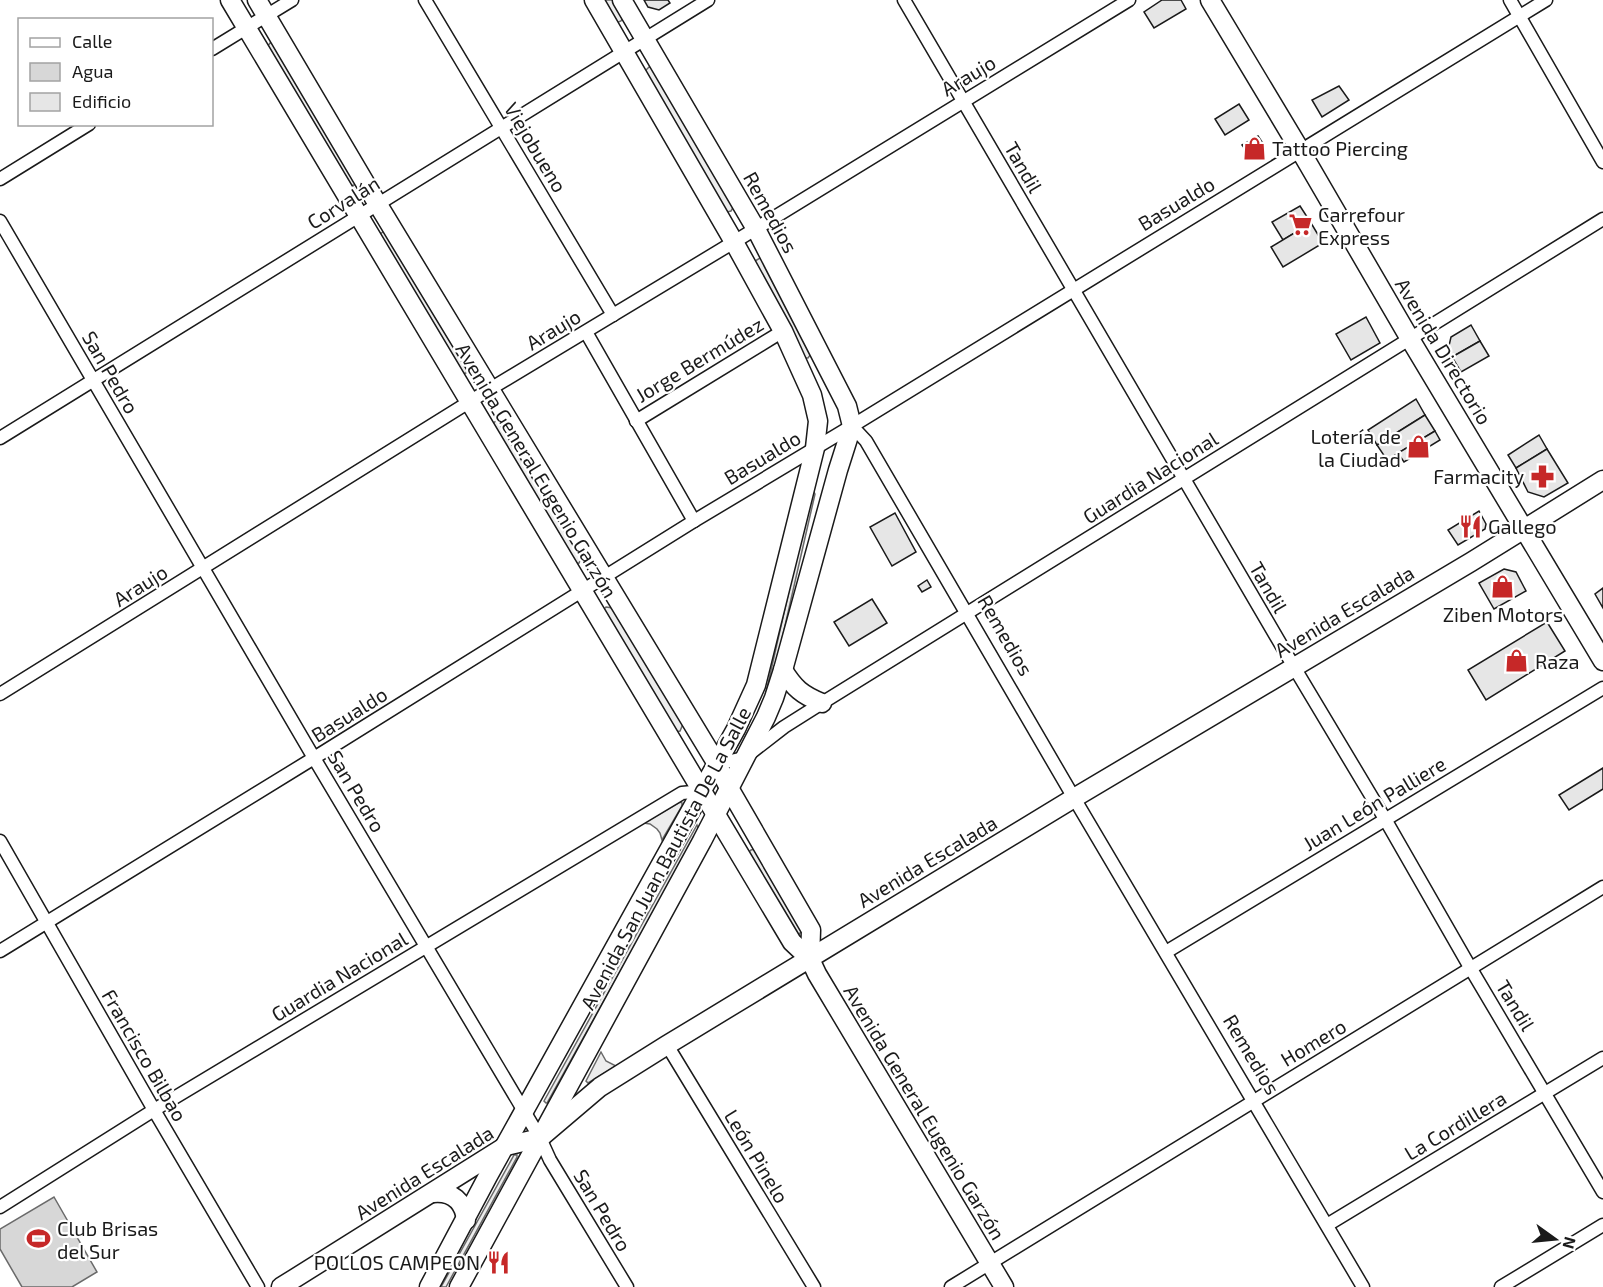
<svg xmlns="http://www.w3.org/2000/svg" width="1603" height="1287" viewBox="0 0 1603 1287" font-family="'Exo 2',sans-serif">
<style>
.built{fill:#ededed;stroke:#6a6a6a;stroke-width:1.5}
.water{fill:#d7d7d7;stroke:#6a6a6a;stroke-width:1.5}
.building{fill:#e6e6e6;stroke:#1a1a1a;stroke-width:1.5}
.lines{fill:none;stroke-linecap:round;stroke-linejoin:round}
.street-casing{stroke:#1a1a1a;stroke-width:15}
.secondary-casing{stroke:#1a1a1a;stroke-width:21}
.street{stroke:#fff;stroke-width:12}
.secondary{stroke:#fff;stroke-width:18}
.labels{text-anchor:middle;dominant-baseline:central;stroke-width:4.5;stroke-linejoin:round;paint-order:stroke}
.street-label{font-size:20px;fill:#1a1a1a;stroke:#fff}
.poi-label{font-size:20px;fill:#1a1a1a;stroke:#fff;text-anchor:start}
</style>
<rect width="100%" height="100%" fill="#fff"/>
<g class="built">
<path d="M601,0H615L623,18L621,21L616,23Z"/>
<path d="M270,43H273L356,183L354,185L350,186L267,47Z"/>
<path d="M649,67L654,68L734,206L731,211L727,212L645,75L646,70Z"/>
<path d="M384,231L469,366L466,373L462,374L379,235Z"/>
<path d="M760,258H762L811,354L808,358H805L754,264L755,261Z"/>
<path d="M496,421L502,422L582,556L579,563L575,564L492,424Z"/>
<path d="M814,492L815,494L769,696L746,739L765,697L811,493Z"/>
<path d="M606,607L613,608L683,724L680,731L676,732L603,610Z"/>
<path d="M680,802L682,803V806L662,840L660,833L657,829L650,824L644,823Z"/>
<path d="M697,825L699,830L547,1103H546L544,1101Z"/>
<path d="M755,849L803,930L799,934H797L748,853L751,850Z"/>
<path d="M601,1052L606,1061L616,1066L588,1083L586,1081Z"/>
<path d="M514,1155H517V1157L446,1287H441Z"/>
</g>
<path class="water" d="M54,1197L97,1272L72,1287H22L0,1249V1229Z"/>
<g class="building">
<path d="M644,0H668L670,3L659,10L648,7Z"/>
<path d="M1162,0H1181L1186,9L1154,28L1144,12Z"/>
<path d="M1339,86L1349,100L1322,117L1312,100Z"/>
<path d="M1239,104L1249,120L1225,135L1215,119Z"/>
<path d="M1258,136L1264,145V151L1252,159L1242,145Z"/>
<path d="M1300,206L1311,223L1283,240L1272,222Z"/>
<path d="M1311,223L1323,243L1283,267L1271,247Z"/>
<path d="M1366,317L1380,343L1351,360L1336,334Z"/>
<path d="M1471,325L1480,341L1452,357L1448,350L1451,337Z"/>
<path d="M1480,341L1489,356L1461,372L1452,357Z"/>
<path d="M1416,399L1425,415L1377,445L1368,430Z"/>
<path d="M1425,415L1435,431L1387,460L1377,445Z"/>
<path d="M1435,431L1440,440L1404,462L1398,453Z"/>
<path d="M1539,435L1547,449L1516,468L1508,455Z"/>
<path d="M1547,449L1568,483L1544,497L1528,492L1516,468Z"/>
<path d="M1479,511L1486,524L1485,529L1458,545L1448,530Z"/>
<path d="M895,513L916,552L892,566L870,527Z"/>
<path d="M1504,569L1516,572L1526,591L1494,609L1479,583Z"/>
<path d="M927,580L931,587L922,592L918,586Z"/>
<path d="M1603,588V608L1595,594Z"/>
<path d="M872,599L887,623L849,646L834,622Z"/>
<path d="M1547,622L1565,651L1486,700L1468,670Z"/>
<path d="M1603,768V789L1569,810L1559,795Z"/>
</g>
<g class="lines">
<defs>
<g id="street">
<path d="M425,0L613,315"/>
<path d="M904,0L1294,667L1385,819L1471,969L1603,1192"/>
<path d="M1510,0L1603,162"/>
<path d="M212,49L292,0"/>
<path d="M0,179L89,124"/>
<path d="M0,221L314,758L540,1138L550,1160L627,1287"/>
<path d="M586,332L694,521"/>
<path d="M636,421L783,331"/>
<path d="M852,426L866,441L1074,798L1363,1287"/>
<path d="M0,438L708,0"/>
<path d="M0,694L490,389L734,242L1129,0"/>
<path d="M717,764L744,758L784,727L822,703L1603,219"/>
<path d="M0,841L154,1110L258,1287"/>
<path d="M0,951L314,758L694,521L852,426L1546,0"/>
<path d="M1166,952L1603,688"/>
<path d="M667,1045L814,1287"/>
<path d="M0,1207L154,1110L682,793L703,791"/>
<path d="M1327,1225L1603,1058"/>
<path d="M951,1287L1603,887"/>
<path d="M1501,1287L1603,1225"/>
</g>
<g id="secondary">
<path d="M230,0L792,942L810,959L817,974L1004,1287"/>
<path d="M257,0L377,203L717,764L729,788L811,930L810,959"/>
<path d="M1210,0L1300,150L1410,339L1603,661"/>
<path d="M783,670C794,688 802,695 822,703"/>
<path d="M433,1193C452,1191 464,1201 466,1220"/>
<path d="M281,1287L506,1146L540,1138L600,1087L667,1045L1074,798L1471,562L1603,480"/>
<path d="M429,1287L488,1176L736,729L756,685L815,448L818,421L812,395L783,331L734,242L594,0"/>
<path d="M459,1287L702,841L766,717L774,698L783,670L838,470L852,426L847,406L756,229L622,0"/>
</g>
</defs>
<use href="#street" class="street-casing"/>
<use href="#secondary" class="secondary-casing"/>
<use href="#street" class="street"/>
<use href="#secondary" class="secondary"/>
</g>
<defs>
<symbol id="shop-bare" viewBox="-9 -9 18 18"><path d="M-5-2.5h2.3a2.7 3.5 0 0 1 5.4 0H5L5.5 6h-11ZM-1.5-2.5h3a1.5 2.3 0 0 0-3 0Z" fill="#c62828" stroke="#fff" stroke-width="2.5" paint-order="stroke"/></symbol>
<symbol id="supermarket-bare" viewBox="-9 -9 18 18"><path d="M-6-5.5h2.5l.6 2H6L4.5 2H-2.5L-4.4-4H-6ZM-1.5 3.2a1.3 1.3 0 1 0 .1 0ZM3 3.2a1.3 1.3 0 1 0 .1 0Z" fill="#c62828" stroke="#fff" stroke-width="2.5" paint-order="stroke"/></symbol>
<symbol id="pharmacy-bare" viewBox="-9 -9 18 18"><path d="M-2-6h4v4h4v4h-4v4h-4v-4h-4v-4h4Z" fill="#c62828" stroke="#fff" stroke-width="2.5" paint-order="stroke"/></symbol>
<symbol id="restaurant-bare" viewBox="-9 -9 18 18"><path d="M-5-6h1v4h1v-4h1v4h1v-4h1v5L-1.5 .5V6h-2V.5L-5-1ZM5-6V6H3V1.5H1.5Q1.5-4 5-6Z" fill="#c62828" stroke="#fff" stroke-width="2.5" paint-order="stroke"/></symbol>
<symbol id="stadium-bare" viewBox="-9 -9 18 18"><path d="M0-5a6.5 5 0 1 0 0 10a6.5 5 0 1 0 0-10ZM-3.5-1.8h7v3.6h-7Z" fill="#c62828" stroke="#fff" stroke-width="2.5" paint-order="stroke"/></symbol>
</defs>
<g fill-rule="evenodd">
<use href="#shop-bare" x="1238" y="132" width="33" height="33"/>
<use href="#supermarket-bare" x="1284" y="208" width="33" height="33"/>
<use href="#shop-bare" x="1402" y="430" width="33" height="33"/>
<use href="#pharmacy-bare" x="1526" y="460" width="33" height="33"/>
<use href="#restaurant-bare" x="1454" y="510" width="33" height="33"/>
<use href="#shop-bare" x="1486" y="570" width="33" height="33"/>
<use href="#shop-bare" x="1500" y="644" width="33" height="33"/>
<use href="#stadium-bare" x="22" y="1222" width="33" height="33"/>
<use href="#restaurant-bare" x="482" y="1246" width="33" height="33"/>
</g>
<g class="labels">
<g class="street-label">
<text transform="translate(968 75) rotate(-31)">Araujo</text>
<text transform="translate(536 147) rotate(59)">Viejobueno</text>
<text transform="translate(1024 167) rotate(60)">Tandil</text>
<text transform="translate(343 202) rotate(-32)">Corvalán</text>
<text transform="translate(1176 203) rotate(-31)">Basualdo</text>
<text transform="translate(771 212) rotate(61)">Remedios</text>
<text transform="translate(553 329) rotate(-31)">Araujo</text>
<text transform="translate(1444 351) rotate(59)">Avenida Directorio</text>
<text transform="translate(699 359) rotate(-31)">Jorge Bermúdez</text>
<text transform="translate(111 372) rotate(60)">San Pedro</text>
<text transform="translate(762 457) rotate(-31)">Basualdo</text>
<text transform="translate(537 470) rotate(59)">Avenida General Eugenio Garzón</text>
<text transform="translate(1150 477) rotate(-32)">Guardia Nacional</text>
<text transform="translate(140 585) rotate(-32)">Araujo</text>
<text transform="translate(1269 587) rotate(60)">Tandil</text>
<text transform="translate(1344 611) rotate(-31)">Avenida Escalada</text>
<text transform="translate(1006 635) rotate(60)">Remedios</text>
<text transform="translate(349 714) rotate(-32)">Basualdo</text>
<text transform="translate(357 791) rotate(59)">San Pedro</text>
<text transform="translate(1374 803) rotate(-31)">Juan León Palliere</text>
<text transform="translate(665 858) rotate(-62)">Avenida San Juan Bautista De La Salle</text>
<text transform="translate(927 861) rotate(-31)">Avenida Escalada</text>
<text transform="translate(339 976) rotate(-31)">Guardia Nacional</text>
<text transform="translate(1516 1005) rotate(59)">Tandil</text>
<text transform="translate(1313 1042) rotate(-31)">Homero</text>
<text transform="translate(1252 1054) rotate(59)">Remedios</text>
<text transform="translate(145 1055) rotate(60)">Francisco Bilbao</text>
<text transform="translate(925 1112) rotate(59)">Avenida General Eugenio Garzón</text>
<text transform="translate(1455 1125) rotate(-31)">La Cordillera</text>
<text transform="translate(757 1156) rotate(59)">León Pinelo</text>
<text transform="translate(424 1172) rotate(-32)">Avenida Escalada</text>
<text transform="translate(603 1210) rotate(59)">San Pedro</text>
</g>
<g class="poi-label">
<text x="1272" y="148">Tattoo Piercing</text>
<text x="1318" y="214">Carrefour<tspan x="1318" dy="23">Express</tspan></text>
<text x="1401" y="436" text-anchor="end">Lotería de<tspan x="1401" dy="23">la Ciudad</tspan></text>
<text x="1524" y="476" text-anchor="end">Farmacity</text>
<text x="1488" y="526">Gallego</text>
<text x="1503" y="614" text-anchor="middle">Ziben Motors</text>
<text x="1535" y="661">Raza</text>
<text x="57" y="1228">Club Brisas<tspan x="57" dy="23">del Sur</tspan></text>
<text x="480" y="1262" text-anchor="end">POLLOS CAMPEON</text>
</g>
</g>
<rect x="18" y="18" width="195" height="108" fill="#ffffff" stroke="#a3a3a3" stroke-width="1.5"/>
<rect x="30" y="38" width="30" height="9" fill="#ffffff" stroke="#a3a3a3" stroke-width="1.5"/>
<text x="72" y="48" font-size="18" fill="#1a1a1a">Calle</text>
<rect x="30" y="63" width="30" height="18" fill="#d7d7d7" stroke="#a3a3a3" stroke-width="1.5"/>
<text x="72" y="78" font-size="18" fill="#1a1a1a">Agua</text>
<rect x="30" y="93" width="30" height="18" fill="#e6e6e6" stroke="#a3a3a3" stroke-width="1.5"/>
<text x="72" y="108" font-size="18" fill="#1a1a1a">Edificio</text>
<g transform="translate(1555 1239) rotate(105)" stroke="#ffffff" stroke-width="4.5" paint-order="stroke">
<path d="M0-4.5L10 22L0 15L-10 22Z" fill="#1a1a1a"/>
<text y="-9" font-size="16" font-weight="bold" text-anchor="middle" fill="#1a1a1a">N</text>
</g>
</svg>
